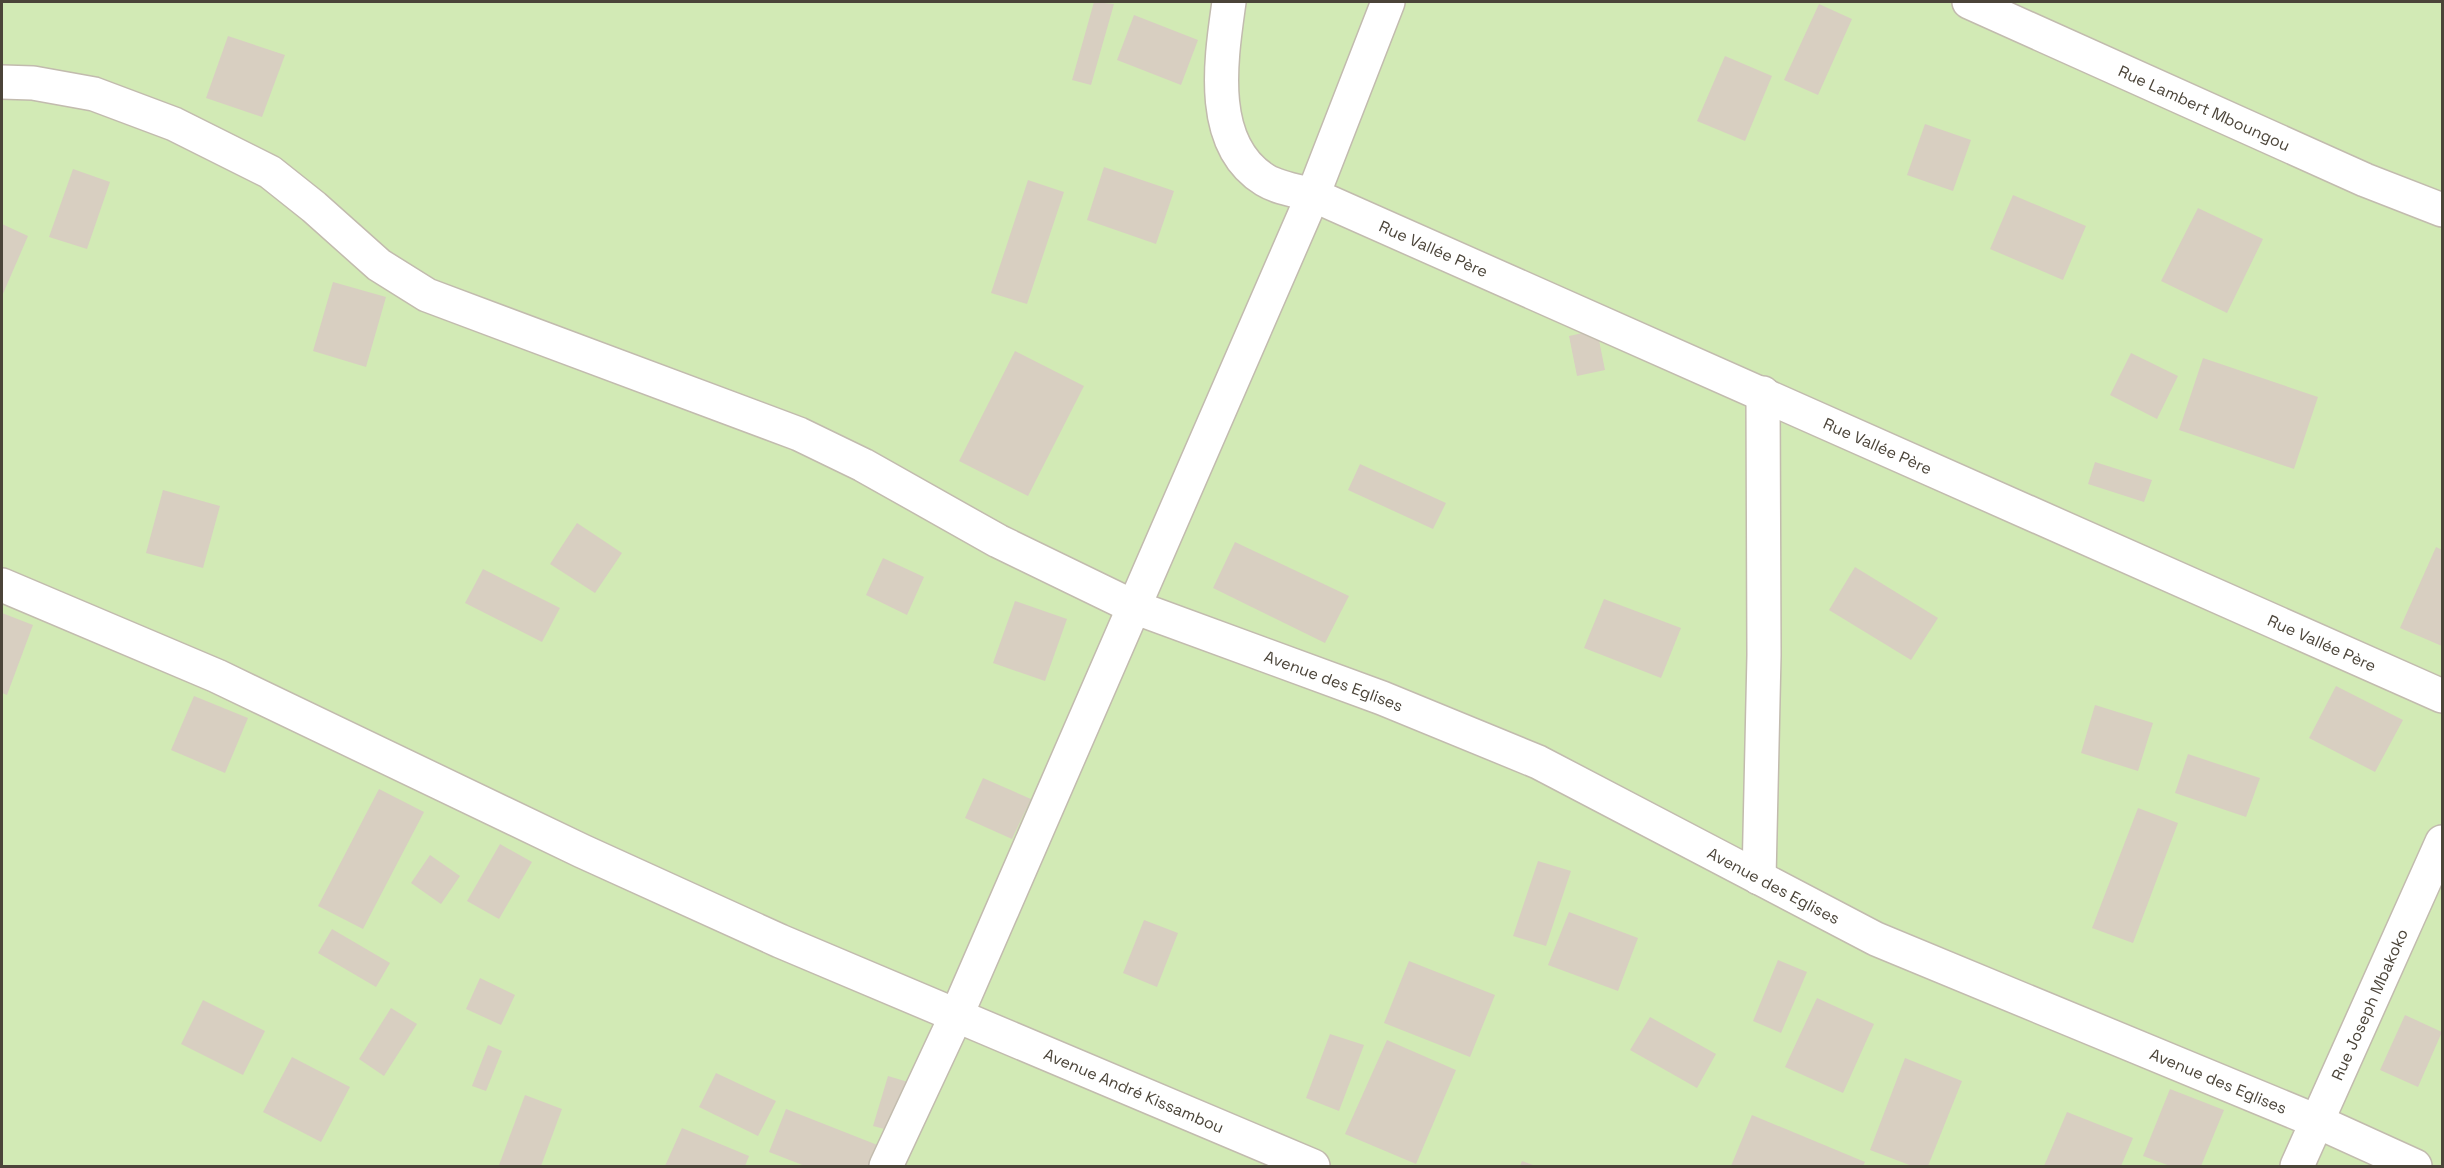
<svg xmlns="http://www.w3.org/2000/svg" width="2444" height="1168" viewBox="0 0 2444 1168" font-family="'Space Grotesk',sans-serif">
<style>
.green{fill:#d2eab5}
.building{fill:#d8cfc1}
.lines{fill:none;stroke-linecap:round;stroke-linejoin:round}
.minor-casing{stroke:#c2bbae;stroke-width:36}
.minor{stroke:#fff;stroke-width:33}
.labels{text-anchor:middle;dominant-baseline:central;stroke-width:4.5;stroke-linejoin:round;paint-order:stroke}
.street-label{font-size:16px;fill:#4b4439;stroke:#fff}
</style>
<rect width="100%" height="100%" fill="#f6f3ec"/>
<rect class="green" x="2" y="2" width="2440" height="1164"/>
<g class="building">
<path d="M1094,2L1114,4L1091,85L1072,80Z"/>
<path d="M1819,4L1852,19L1818,95L1784,80Z"/>
<path d="M1134,15L1198,40L1181,85L1117,60Z"/>
<path d="M228,36L285,55L262,117L206,98Z"/>
<path d="M1725,56L1772,76L1745,141L1697,121Z"/>
<path d="M1925,124L1971,140L1953,191L1907,175Z"/>
<path d="M1104,167L1174,191L1156,244L1087,220Z"/>
<path d="M73,169L110,182L87,249L49,237Z"/>
<path d="M1028,180L1064,192L1027,304L991,293Z"/>
<path d="M2013,195L2086,226L2063,280L1990,249Z"/>
<path d="M2198,208L2263,239L2227,313L2161,281Z"/>
<path d="M2,224L28,236L2,296Z"/>
<path d="M333,282L386,297L366,367L313,351Z"/>
<path d="M1597,330L1605,370L1577,376L1569,336Z"/>
<path d="M1015,351L1084,386L1028,496L959,461Z"/>
<path d="M2131,353L2178,376L2157,419L2110,395Z"/>
<path d="M2203,358L2318,397L2294,469L2179,430Z"/>
<path d="M2095,462L2152,480L2144,502L2088,484Z"/>
<path d="M1360,464L1446,503L1433,529L1348,490Z"/>
<path d="M163,490L220,506L203,568L146,553Z"/>
<path d="M577,523L622,553L595,593L550,564Z"/>
<path d="M1235,542L1349,596L1325,643L1213,588Z"/>
<path d="M2436,547L2442,550V646L2400,628Z"/>
<path d="M883,558L924,577L907,615L866,595Z"/>
<path d="M1855,567L1938,618L1911,660L1829,610Z"/>
<path d="M483,569L560,608L542,642L465,603Z"/>
<path d="M1604,599L1681,628L1661,678L1584,648Z"/>
<path d="M1015,601L1067,619L1045,681L993,663Z"/>
<path d="M2,613L33,625L7,695L2,693Z"/>
<path d="M2336,686L2403,720L2375,772L2309,738Z"/>
<path d="M194,696L248,718L225,773L171,750Z"/>
<path d="M2095,705L2153,723L2138,771L2081,753Z"/>
<path d="M2188,754L2260,778L2246,817L2175,793Z"/>
<path d="M983,778L1031,799L1012,839L965,818Z"/>
<path d="M379,789L424,812L363,929L318,906Z"/>
<path d="M2138,808L2178,823L2133,943L2092,928Z"/>
<path d="M500,844L532,862L499,919L467,901Z"/>
<path d="M430,855L460,876L441,904L411,883Z"/>
<path d="M1538,861L1571,871L1546,946L1513,936Z"/>
<path d="M1569,912L1638,938L1618,991L1548,965Z"/>
<path d="M1144,920L1178,933L1157,987L1123,973Z"/>
<path d="M332,929L390,963L376,987L318,953Z"/>
<path d="M1778,960L1807,972L1781,1033L1753,1021Z"/>
<path d="M1409,961L1495,995L1470,1057L1384,1023Z"/>
<path d="M480,978L515,995L501,1025L466,1009Z"/>
<path d="M1817,998L1874,1024L1843,1093L1785,1067Z"/>
<path d="M203,1000L265,1031L243,1075L181,1044Z"/>
<path d="M391,1008L417,1024L384,1076L359,1059Z"/>
<path d="M2405,1015L2442,1032L2418,1087L2380,1070Z"/>
<path d="M1650,1017L1716,1054L1697,1088L1630,1050Z"/>
<path d="M1330,1034L1364,1045L1339,1111L1306,1098Z"/>
<path d="M1387,1040L1456,1070L1416,1164L1345,1134Z"/>
<path d="M488,1045L502,1051L486,1091L472,1086Z"/>
<path d="M292,1057L350,1087L321,1142L263,1112Z"/>
<path d="M1905,1058L1962,1081L1928,1166H1912L1870,1150Z"/>
<path d="M716,1073L776,1101L758,1136L699,1107Z"/>
<path d="M888,1076L908,1082L892,1131L873,1126Z"/>
<path d="M2170,1089L2224,1110L2201,1166H2170L2143,1156Z"/>
<path d="M525,1095L562,1109L541,1166H502L499,1165Z"/>
<path d="M786,1109L880,1146L872,1166H805L769,1152Z"/>
<path d="M2067,1112L2133,1138L2121,1166H2044Z"/>
<path d="M1752,1115L1865,1162L1863,1166H1731Z"/>
<path d="M682,1128L749,1156L745,1166H665Z"/>
<path d="M1522,1161L1536,1166H1520Z"/>
</g>
<g class="lines">
<defs>
<g id="minor">
<path id="s1" d="M1229,2C1221,59 1207,144 1265,180C1278,188 1298,191 1313,195L2442,696"/>
<path id="s2" d="M1969,2L2365,180L2442,210"/>
<path id="s3" d="M2,82L33,83L94,94L174,124L270,172L314,207L379,265L427,295L799,434L863,465L998,541L1134,607L1382,698L1538,762L1876,939L2316,1121L2415,1166"/>
<path id="s4" d="M2,585L217,676L582,851L780,941L1313,1166"/>
<path d="M1759,878L1764,655L1763,393"/>
<path d="M886,1166L957,1014L1313,195L1388,2"/>
<path id="s5" d="M2297,1166L2442,842"/>
</g>
</defs>
<use href="#minor" class="minor-casing"/>
<use href="#minor" class="minor"/>
</g>
<g class="labels">
<g class="street-label">
<text stroke="none"><textPath href="#s2" startOffset="258">Rue Lambert Mboungou</textPath></text>
<text stroke="none"><textPath href="#s1" startOffset="375">Rue Vallée Père</textPath></text>
<text stroke="none"><textPath href="#s1" startOffset="861">Rue Vallée Père</textPath></text>
<text stroke="none"><textPath href="#s1" startOffset="1347">Rue Vallée Père</textPath></text>
<text stroke="none"><textPath href="#s3" startOffset="1473">Avenue des Eglises</textPath></text>
<text stroke="none"><textPath href="#s3" startOffset="1959">Avenue des Eglises</textPath></text>
<text stroke="none"><textPath href="#s5" startOffset="177">Rue Joseph Mbakoko</textPath></text>
<text stroke="none"><textPath href="#s3" startOffset="2445">Avenue des Eglises</textPath></text>
<text stroke="none"><textPath href="#s4" startOffset="1240">Avenue André Kissambou</textPath></text>
</g>
</g>
<rect width="2444" height="1168" fill="none" stroke="#4b4439" stroke-width="6"/>
</svg>
